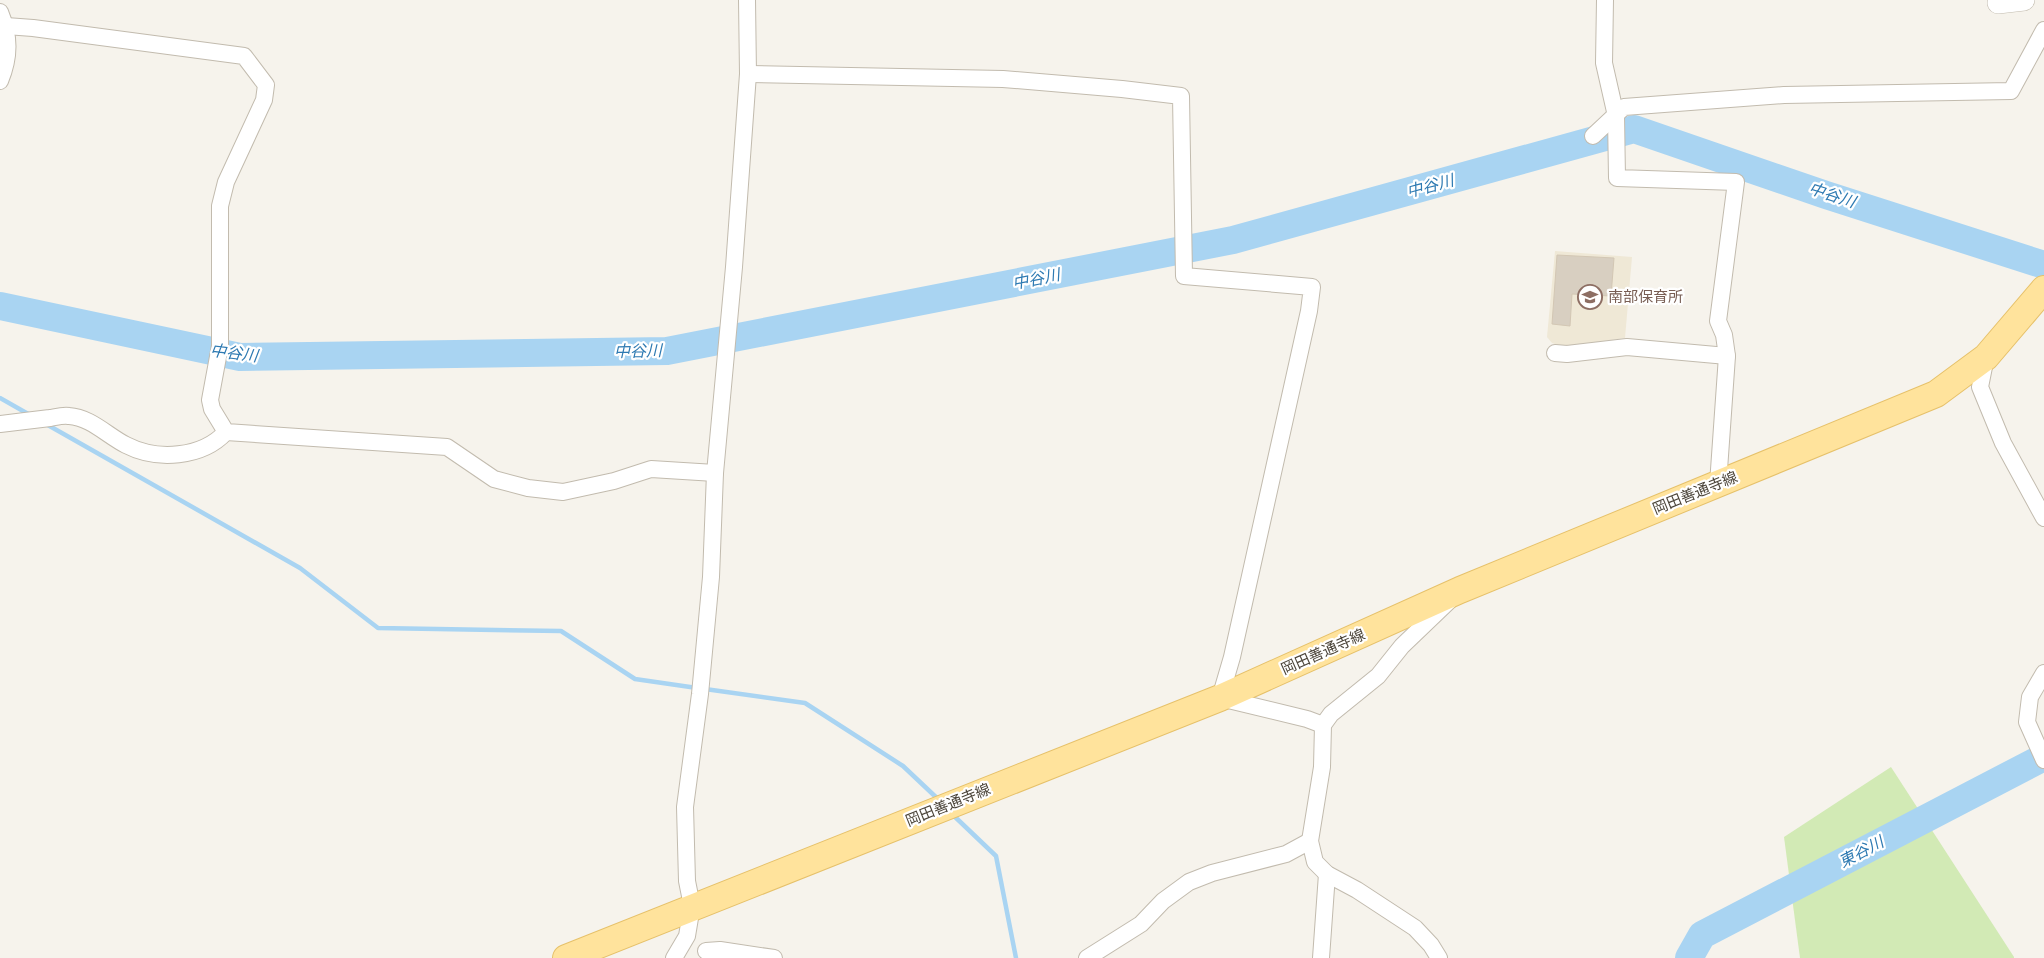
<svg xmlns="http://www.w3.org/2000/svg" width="2044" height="958" viewBox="0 0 2044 958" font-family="Roboto,'Noto Sans JP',sans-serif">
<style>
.education{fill:#efe8d6}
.green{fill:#d2eab5}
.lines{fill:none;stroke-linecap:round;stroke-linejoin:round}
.stream{stroke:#a9d4f2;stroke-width:4.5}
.river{stroke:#a9d4f2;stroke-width:28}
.building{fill:#d8cfc1;stroke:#d3c7b4}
.minor-casing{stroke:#c2bbae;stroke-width:18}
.tertiary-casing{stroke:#c2bbae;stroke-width:22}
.primary-casing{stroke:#e6c16a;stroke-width:28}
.minor{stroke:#fff;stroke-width:16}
.tertiary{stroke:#fff;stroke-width:21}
.primary{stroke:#ffe39c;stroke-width:26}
.labels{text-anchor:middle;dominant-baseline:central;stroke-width:4.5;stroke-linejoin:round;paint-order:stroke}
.education-label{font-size:15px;fill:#785e54;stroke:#fff;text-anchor:start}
.street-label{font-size:15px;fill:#4b4439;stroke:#fff}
.water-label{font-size:16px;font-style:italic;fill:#2e7ab2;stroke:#fff}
</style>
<rect width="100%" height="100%" fill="#f6f3ec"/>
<path class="education" d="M1555,251L1632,257L1625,338L1564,347L1552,343L1547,337Z"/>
<path class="green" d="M1891,767L2014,957V958H1800L1784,837Z"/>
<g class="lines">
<g class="stream">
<path d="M0,398L30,415"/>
<path d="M46,424L300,568L378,628L561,631L635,679L697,688"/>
<path d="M705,689L805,703L903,766L939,800"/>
<path d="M953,815L996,856L1016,958"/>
</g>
<g class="river">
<path d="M0,306L240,357L667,351L1233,240L1634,129L1826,195L2044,265"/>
<path d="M1689,958L1702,935L2044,757"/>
</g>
</g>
<path class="building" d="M1557,255L1614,258L1611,296L1572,294L1570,326L1552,324Z"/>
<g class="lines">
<defs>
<g id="minor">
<path d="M1605,0L1604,63L1616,116L1617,178L1736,182L1718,321L1724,335L1727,356L1718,484"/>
<path d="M0,12C10,36 10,57 0,81"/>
<path d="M6,26L33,28L244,56L266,85L264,100L226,182L220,206V346L210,400L212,409L226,432L447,447L494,479L528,488L563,492L614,481L651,469L715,473"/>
<path d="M748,74L1003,79L1122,89L1181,96L1184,276L1312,287L1309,311L1232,657L1220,698L1307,719L1323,725"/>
<path d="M1593,136L1624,107L1784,95L2011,91L2044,30"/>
<path d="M1555,353L1567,354L1627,347L1727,356"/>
<path d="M1986,357L1980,387L2003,443L2044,518"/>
<path d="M0,424C17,422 33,420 50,418C56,417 63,415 69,416C90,417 108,436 126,445C157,461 202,458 226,432"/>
<path d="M2044,673L2030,697L2027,722L2044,760"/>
<path d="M706,951L720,950L774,958"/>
<path d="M674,958L687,936L692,906L687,881L685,807L700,694L711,577L715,473L734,267L748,74L747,0"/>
<path d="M1087,958L1141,924L1163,901L1189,882L1212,873L1286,854L1310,841"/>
<path d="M1321,958L1327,874"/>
<path d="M1439,958L1431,945L1415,928L1357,890L1327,874L1315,862L1310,841L1322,767L1323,725L1331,714L1378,676L1402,646L1449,601"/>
</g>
<path id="tertiary" d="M1998,3L2024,0"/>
<path id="primary" d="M566,958L1220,698L1460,590L1936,394L1986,357L2044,289"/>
</defs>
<use href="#minor" class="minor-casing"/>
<use href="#tertiary" class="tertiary-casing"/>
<use href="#primary" class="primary-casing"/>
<use href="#minor" class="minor"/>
<use href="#tertiary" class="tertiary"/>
<use href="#primary" class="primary"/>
</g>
<defs>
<symbol id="school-ring" viewBox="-11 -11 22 22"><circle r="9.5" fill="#fff" stroke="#8d6e63" stroke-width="1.5"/><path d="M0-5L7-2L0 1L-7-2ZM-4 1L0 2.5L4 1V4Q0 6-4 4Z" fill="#8d6e63"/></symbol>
</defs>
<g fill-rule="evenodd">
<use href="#school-ring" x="1576" y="283" width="28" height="28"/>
</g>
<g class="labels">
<g class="education-label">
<text x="1608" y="297">南部保育所</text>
</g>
<g class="street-label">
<text transform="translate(1695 493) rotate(-22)">岡田善通寺線</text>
<text transform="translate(1323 652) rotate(-24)">岡田善通寺線</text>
<text transform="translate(948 805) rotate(-22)">岡田善通寺線</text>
</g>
<g class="water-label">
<text transform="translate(1430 186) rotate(-15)">中谷川</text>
<text transform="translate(1832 195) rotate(18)">中谷川</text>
<text transform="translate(1036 279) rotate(-11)">中谷川</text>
<text transform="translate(638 351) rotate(-1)">中谷川</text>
<text transform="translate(234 353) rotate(7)">中谷川</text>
<text transform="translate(1861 852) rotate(-28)">東谷川</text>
</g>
</g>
</svg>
